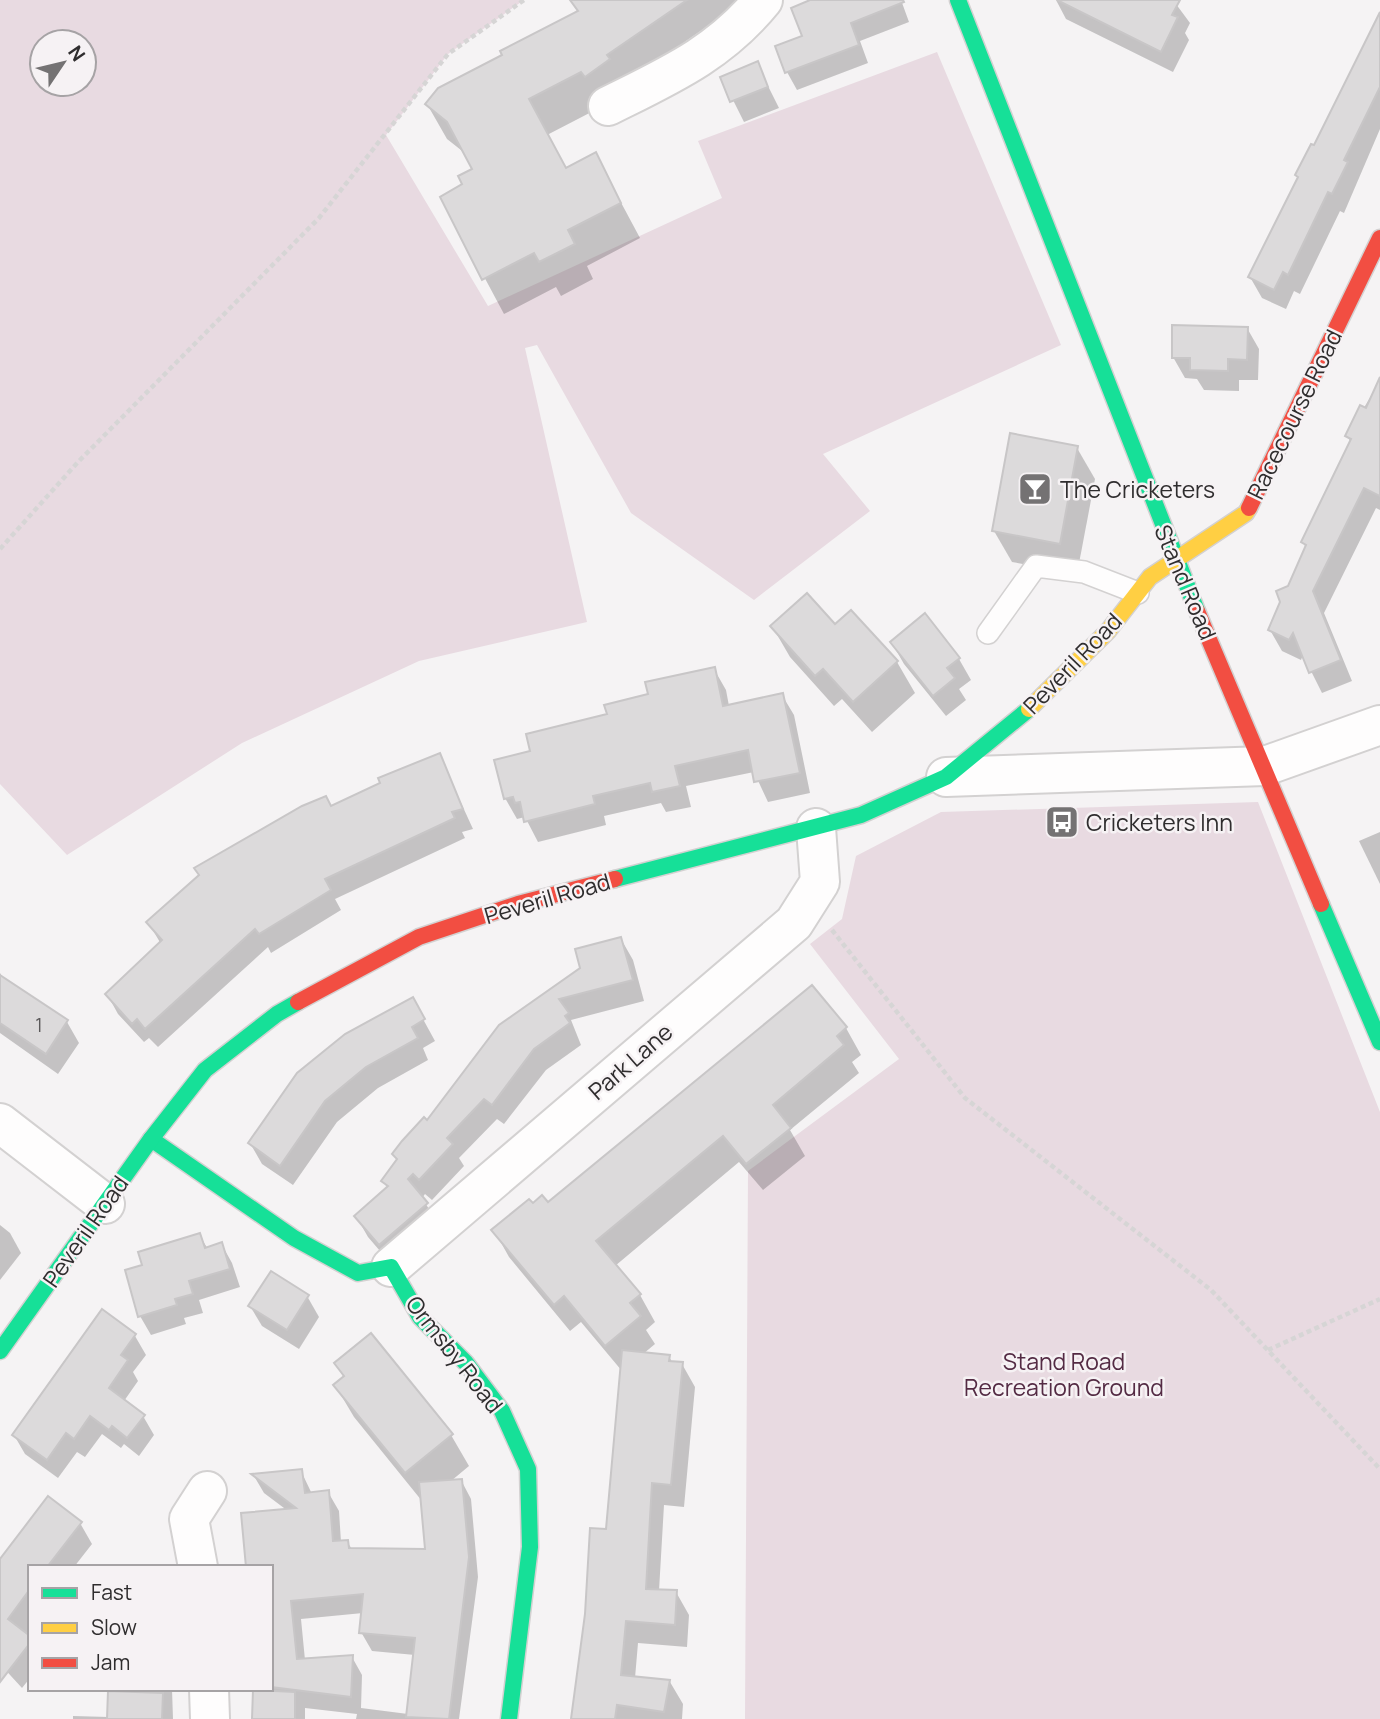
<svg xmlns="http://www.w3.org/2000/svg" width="1380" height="1719" viewBox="0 0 1380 1719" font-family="Manrope,sans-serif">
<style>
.green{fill:#e8dae1;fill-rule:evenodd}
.shadow{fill:#0003;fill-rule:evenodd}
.building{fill:#dcdadb;stroke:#c8c6c7;stroke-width:2}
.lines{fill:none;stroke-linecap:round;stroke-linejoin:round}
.lane-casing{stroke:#d3d1d1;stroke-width:24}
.street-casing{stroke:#d3d1d1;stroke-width:42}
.fast-casing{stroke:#d3d1d1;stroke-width:19}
.slow-casing{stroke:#d3d1d1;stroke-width:19}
.jam-casing{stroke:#d3d1d1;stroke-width:19}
.path{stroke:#d6d5d5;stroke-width:4.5;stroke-dasharray:5 3.5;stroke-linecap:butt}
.lane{stroke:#fefdfd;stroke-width:21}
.street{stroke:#fefdfd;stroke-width:38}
.fast{stroke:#16e098;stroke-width:16}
.slow{stroke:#ffcf43;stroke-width:16}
.jam{stroke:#f24e42;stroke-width:16}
.labels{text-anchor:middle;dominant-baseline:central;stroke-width:5;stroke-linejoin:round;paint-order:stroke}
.number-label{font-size:19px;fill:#5a5859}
.street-label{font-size:23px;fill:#2f2d2e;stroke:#f6f2f4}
.poi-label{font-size:23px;fill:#2f2d2e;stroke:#f6f2f4;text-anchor:start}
.park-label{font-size:23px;fill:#542b44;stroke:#f6f2f4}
</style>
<rect width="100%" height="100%" fill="#f5f3f4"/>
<g class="green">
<path d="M0,0H524L448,54L386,135L488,306L722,198L698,141L937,52L1061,345L823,454L870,511L754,600L631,513L537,345L525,348L587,622L419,661L242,743L67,855L0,784ZM84,42V84H42V42Z"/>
<path d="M1258,802L1380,1112V1719H745L748,1171L899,1059L810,944L842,919L856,856L941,812Z"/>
</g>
<g class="shadow">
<path d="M571,0H746L686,41L690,47L603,106L547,135L566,170L595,154L640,238L587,266L593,279L561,296L556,287L504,314L442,198L464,184L474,170L466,154L447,139L427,104L578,13Z"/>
<path d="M815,0H901L909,22L860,41L868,63L797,90L787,72L804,37Z"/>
<path d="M1056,0H1173L1190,23L1185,33L1189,40L1173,72L1066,19Z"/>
<path d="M1380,14V129L1344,213L1340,211L1300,294L1294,291L1286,309L1262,298L1250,277Z"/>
<path d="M757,64L779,108L744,122L722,78Z"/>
<path d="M1247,328L1259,349L1258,380H1239V391L1204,390L1197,379L1185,378L1173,357Z"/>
<path d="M1380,381V510L1376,508L1324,613L1352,681L1322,693L1303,655L1301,660L1282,651L1270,630L1306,548L1303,542L1351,442L1347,436Z"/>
<path d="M1077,448L1095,479L1077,574L1012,562L994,531Z"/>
<path d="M772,626L835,627L897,662L915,693L872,732L842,699L834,706L790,657Z"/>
<path d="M892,643L959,659L971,680L959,689L966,700L946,716L904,664Z"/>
<path d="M714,669L726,690L729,706L782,695L794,715L810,793L768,802L754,772L686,786L691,807L666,812L661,803L604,816L606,825L538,842L525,817L517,819L505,798L533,753L650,696Z"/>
<path d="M439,755L473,829L462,832L465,838L335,899L341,910L271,953L268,947L158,1047L149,1038L144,1042L118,1014L107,994L161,944L148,922L331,808Z"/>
<path d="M1380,832V884L1359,841Z"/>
<path d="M621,939L633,960L644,1001L571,1020L581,1045L546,1070L504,1124L497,1119L459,1158L464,1166L432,1200L425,1194L422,1198L439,1225L392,1265L368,1237L356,1216L388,1189L383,1181L427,1123Z"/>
<path d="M0,973L4,980L67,1022L79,1043L58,1074L0,1033Z"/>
<path d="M812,988L846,1028L861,1055L852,1062L859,1073L790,1130L805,1156L763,1190L739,1162L615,1266L640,1295L655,1322L646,1330L655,1344L643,1354L669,1357L673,1363L682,1364L695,1387L684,1507L664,1505L659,1591L676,1592L689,1615L687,1647L638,1643L635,1678L670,1682L683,1704L682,1719H572L607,1530L622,1371L581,1322L570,1331L509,1257L494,1230L533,1206L548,1204Z"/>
<path d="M412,999L435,1041L423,1048L428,1060L378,1088L337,1122L293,1185L262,1164L250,1143Z"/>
<path d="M0,1225L10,1233L21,1253L0,1280Z"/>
<path d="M199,1235L208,1249L222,1245L232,1263L240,1287L199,1300L203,1313L184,1318L186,1324L151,1335L140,1316L144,1266Z"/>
<path d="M307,1296L319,1317L299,1349L262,1326L250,1306Z"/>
<path d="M135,1336L146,1355L133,1372L138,1381L124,1401L143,1416L154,1435L139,1456L124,1444L121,1448L102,1434L85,1457L77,1452L58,1478L25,1454L14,1435Z"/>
<path d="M336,1364L451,1435L469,1466L451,1481L461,1480L471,1499L478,1577L459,1719H356L357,1714L305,1708V1719H254L255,1689H271V1567L288,1511L264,1493L254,1476L301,1471L312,1494L328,1492L339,1511L341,1542H347L352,1549L427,1551L422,1501L354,1417L335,1385L344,1378ZM363,1613L361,1632L372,1651L415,1655L408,1714L361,1708L362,1675L352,1657L305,1660L301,1619Z"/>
<path d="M80,1523L92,1544L74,1567H30V1678L22,1688L0,1664V1562Z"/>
<path d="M122,1689H172L173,1719H73V1716L109,1717Z"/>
</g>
<g class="building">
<path d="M570,0H687L607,55L610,59L585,77L581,72L529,99L566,168L596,152L621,203L568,230L575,244L539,262L534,253L482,280L440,197L462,184L458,176L472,169L447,122L425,104L438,88L502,55L500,51L578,11Z"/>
<path d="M810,0H903L904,2L851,23L859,45L785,73L775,46L802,36L791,8Z"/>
<path d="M1057,0H1180L1172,15L1178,17L1161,52Z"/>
<path d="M1380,12V87L1344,160L1348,162L1332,194L1328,192L1288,275L1283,272L1274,290L1248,277L1298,177L1295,175L1311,144L1314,145Z"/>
<path d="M758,61L768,87L730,102L720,77Z"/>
<path d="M1172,325L1248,327L1247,360L1228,359V371L1190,370V358H1172Z"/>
<path d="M1380,377V496L1364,488L1313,591L1341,660L1309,673L1293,633L1289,640L1268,630L1280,602L1276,591L1288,586L1306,545L1301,542L1351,439L1345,436L1360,405L1366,408Z"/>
<path d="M1010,433L1078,446L1060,544L992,531Z"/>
<path d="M807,593L835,624L851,610L898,661L853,702L823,669L815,676L770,626Z"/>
<path d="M925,613L960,658L947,668L955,678L933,696L890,642Z"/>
<path d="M715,667L723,706L783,693L800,773L754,782L748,750L675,766L680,786L652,792L650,783L593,796L595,804L524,822L520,802L515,803L513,797L504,799L494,760L530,751L526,734L607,714L604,705L648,694L645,682Z"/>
<path d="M440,753L463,809L452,812L455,818L325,879L331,890L259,934L255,929L145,1029L137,1019L132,1024L105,994L162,940L146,922L199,875L194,868L302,806L326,796L331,806L380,783L378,778Z"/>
<path d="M621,937L633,980L559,999L569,1013L565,1016L570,1023L534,1049L492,1105L484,1099L447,1138L453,1144L419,1180L413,1174L408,1179L428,1203L379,1245L354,1216L388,1186L381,1181L397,1159L392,1154L402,1141L424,1117L427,1120L499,1025L580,968L575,949Z"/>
<path d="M0,975L68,1020L46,1054L0,1023Z"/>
<path d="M812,985L847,1027L837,1036L844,1045L773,1105L791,1128L746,1164L723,1136L596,1241L641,1294L630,1303L641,1316L605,1346L564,1296L554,1305L491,1230L529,1199L533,1203L542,1195L548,1202Z"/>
<path d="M413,997L425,1019L412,1027L418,1038L366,1067L325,1101L280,1166L248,1143L297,1073L345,1034Z"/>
<path d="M200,1233L205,1248L222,1242L230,1269L189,1281L193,1294L175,1299L177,1305L138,1317L125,1270L142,1265L138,1252Z"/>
<path d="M271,1271L309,1295L287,1330L248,1306Z"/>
<path d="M102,1309L136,1334L121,1355L128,1360L109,1388L145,1415L127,1438L112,1426L109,1430L90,1416L74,1439L66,1433L47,1460L12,1435Z"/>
<path d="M371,1333L453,1434L405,1473L333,1385L344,1376L334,1363Z"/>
<path d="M622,1350L670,1355L669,1361L683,1362L671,1485L652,1483L646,1589L677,1590L675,1625L626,1621L621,1675L670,1680L664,1712L617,1705L615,1719H571L585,1614L590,1528L606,1529Z"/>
<path d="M302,1469L305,1493L329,1490L333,1541L348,1540L349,1548L425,1549L419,1482L462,1479L469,1557L449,1719L406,1717L415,1638L359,1633L363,1594L291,1601L297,1659L353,1655L351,1697L271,1687V1567H246L241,1513L296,1508L251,1474Z"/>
<path d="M48,1496L82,1522L47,1567H30V1589L8,1619L30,1636V1643L0,1682V1559Z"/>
<path d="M253,1690L295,1692V1719H252Z"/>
<path d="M108,1691L163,1693L162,1719H107Z"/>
</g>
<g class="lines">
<defs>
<path id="lane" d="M988,633L1036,566L1084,572L1138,593"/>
<g id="street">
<path d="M608,106C668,76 719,54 763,0"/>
<path d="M946,777L1265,766L1380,725"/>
<path d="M0,1123L105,1204"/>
<path d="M391,1267L794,923L820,882L816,828"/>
<path d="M198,1567L189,1519L207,1491"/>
<path d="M209,1689L210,1719"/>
</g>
<g id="fast">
<path d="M958,0L1197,611"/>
<path d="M615,879L861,815L946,777L1029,709"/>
<path d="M1321,904L1380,1042"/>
<path d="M151,1139L294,1238L358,1273L391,1267L420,1317L466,1363L502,1411L528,1469L530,1547L509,1719"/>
<path d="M0,1351L151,1139L205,1070L277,1014L298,1002"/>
</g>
<path id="slow" d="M1029,709L1108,631L1150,577L1246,513L1249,508"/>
<g id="jam">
<path d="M1249,508L1380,238"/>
<path d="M1197,611L1321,904"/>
<path d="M298,1002L419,937L518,904L615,879"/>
</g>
</defs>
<use href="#lane" class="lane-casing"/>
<use href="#street" class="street-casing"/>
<use href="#fast" class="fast-casing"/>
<use href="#slow" class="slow-casing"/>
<use href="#jam" class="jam-casing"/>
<g class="path">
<path d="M0,549L78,462L319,218L448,54L524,0"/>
<path d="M832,930L965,1098L1211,1290L1380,1469"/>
<path d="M1268,1350L1380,1299"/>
</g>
<use href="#lane" class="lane"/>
<use href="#street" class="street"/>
<use href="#fast" class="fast"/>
<use href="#slow" class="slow"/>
<use href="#jam" class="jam"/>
</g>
<defs>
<symbol id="bar-square" viewBox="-11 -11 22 22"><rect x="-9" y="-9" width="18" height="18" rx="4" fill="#747273" stroke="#f6f2f4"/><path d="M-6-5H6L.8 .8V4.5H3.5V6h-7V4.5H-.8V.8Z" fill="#fff"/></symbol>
<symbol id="bus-square" viewBox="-11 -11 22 22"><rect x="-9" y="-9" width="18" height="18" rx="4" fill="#747273" stroke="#f6f2f4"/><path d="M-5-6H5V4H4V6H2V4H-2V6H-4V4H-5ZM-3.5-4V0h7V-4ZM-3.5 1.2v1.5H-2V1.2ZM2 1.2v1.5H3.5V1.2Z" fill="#fff"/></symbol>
</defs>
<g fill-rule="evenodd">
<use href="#bar-square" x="1016" y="470" width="38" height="38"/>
<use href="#bus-square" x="1043" y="803" width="38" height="38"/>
</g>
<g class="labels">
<g class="number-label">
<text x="39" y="1025">1</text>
</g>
<g class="street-label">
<text transform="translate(1294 414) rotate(-64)">Racecourse Road</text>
<text transform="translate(1186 582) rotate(67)">Stand Road</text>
<text transform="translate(1072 663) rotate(-46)">Peveril Road</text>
<text transform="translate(547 898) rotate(-16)">Peveril Road</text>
<text transform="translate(630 1061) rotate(-41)">Park Lane</text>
<text transform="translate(85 1231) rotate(-55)">Peveril Road</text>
<text transform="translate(455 1354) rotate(52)">Ormsby Road</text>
</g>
<g class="poi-label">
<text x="1060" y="489">The Cricketers</text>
<text x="1086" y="822">Cricketers Inn</text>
</g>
<g class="park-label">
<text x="1064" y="1361">Stand Road<tspan x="1064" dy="26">Recreation Ground</tspan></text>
</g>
</g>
<rect x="28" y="1565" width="245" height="126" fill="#f6f2f4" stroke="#a6a3a5" stroke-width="2"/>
<rect x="42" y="1588" width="35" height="10" fill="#16e098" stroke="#a6a3a5" stroke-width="2"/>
<text x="91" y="1600" font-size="21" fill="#2f2d2e">Fast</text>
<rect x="42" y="1623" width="35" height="10" fill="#ffcf43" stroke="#a6a3a5" stroke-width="2"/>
<text x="91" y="1635" font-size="21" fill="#2f2d2e">Slow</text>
<rect x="42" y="1658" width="35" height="10" fill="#f24e42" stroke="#a6a3a5" stroke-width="2"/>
<text x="91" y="1670" font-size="21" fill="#2f2d2e">Jam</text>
<g transform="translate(63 63) rotate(55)"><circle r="33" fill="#f6f2f4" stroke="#a6a3a5" stroke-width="2"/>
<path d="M0-5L12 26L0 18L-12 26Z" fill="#747273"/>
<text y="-10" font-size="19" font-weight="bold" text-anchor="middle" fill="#2f2d2e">N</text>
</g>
</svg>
